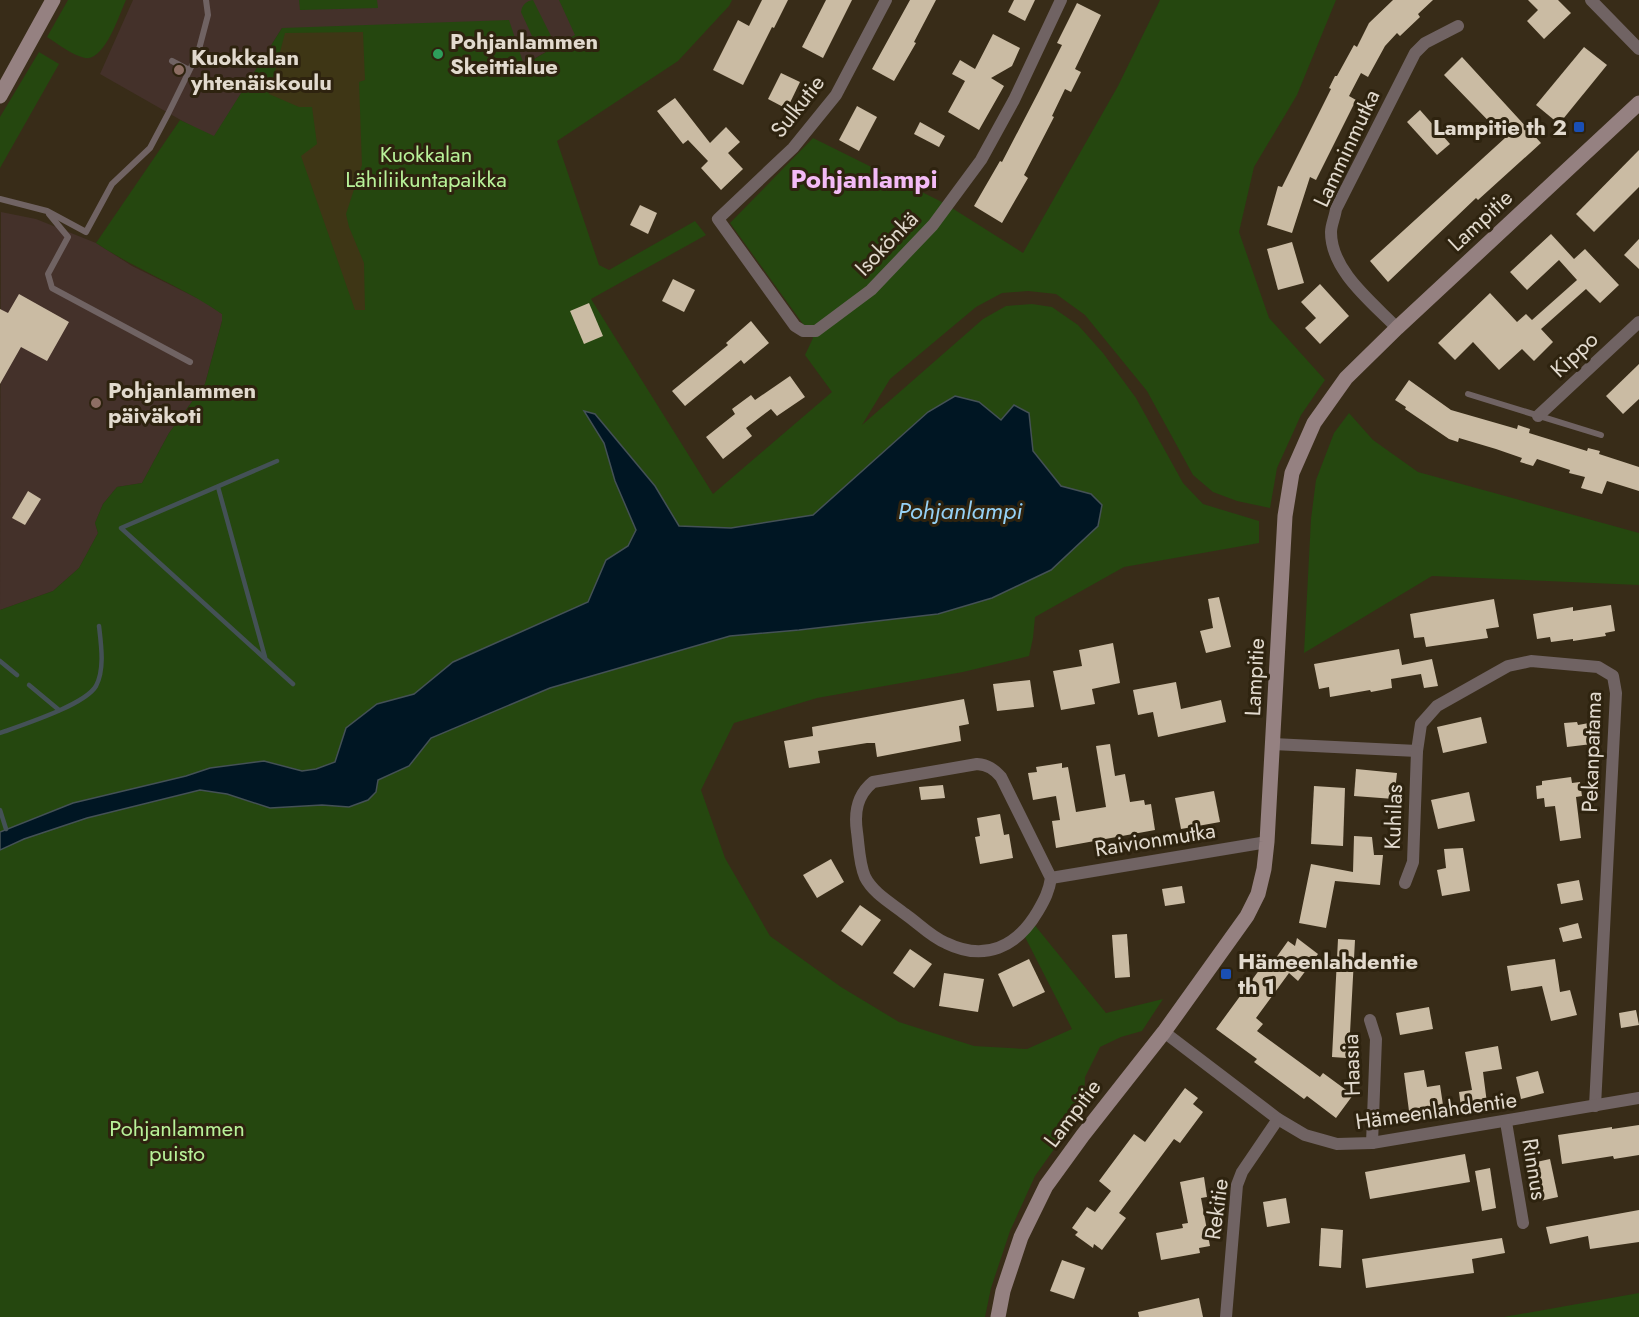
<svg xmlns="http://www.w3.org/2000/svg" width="1639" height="1317" viewBox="0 0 1639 1317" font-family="Jost,sans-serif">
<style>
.education{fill:#44312a}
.green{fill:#25470f;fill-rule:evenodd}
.sand{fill:#3e3615}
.water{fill:#001623;stroke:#445156;stroke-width:1.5}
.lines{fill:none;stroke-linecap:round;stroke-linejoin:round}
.stream{stroke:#445156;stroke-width:4.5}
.building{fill:#cabba3}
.lane{stroke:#706363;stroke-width:6}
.street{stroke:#706363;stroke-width:12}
.secondary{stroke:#958181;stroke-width:15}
.leisure-dot{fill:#2e9e5b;stroke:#2e230f;stroke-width:2}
.education-dot{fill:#8d6e63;stroke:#2e230f;stroke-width:2}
.transit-dot{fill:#1a4fb4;stroke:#2e230f;stroke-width:2}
.labels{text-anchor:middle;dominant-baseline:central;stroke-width:6;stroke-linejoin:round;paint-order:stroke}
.poi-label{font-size:22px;font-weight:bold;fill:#e2dace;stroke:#2e230f;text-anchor:start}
.street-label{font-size:22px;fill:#e2dace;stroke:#2e230f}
.park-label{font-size:22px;fill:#b8f299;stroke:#2e230f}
.water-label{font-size:24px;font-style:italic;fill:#95d1f5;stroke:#2e230f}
.quarter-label{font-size:26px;font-weight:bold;fill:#f3bbf6;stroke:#2e230f}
</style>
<rect width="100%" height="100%" fill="#382c18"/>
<g class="education">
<path d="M133,0H637L523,65L282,28L214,137L200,131L100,74Z"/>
<path d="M1,212L36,219L96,243L132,266L205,302L222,314V321L205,384L169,433L142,483L117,487L103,504L95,523L98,533L79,568L53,591L0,610Z"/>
</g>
<g class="green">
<path d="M68,0H126C119,15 105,61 85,58C72,55 58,44 47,37Z"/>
<path d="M299,0H377L378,8L300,10Z"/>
<path d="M533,0L553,40L538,49L521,12C522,5 526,1 533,0Z"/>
<path d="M559,0H732L729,6L678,61L557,141L599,265L609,270L695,221L706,235L591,299L713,494L832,392L805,355L813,338L730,223L813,138L944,203L1023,253L1118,86L1160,0H1336L1297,95L1254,167L1239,232L1269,318L1325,380L1301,415L1277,468L1270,508L1237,501L1213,492L1193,475L1147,391L1085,315L1056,294L1028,291L1002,293L976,307L890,379L862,425L983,319L1006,306L1032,304L1052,307L1078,325L1103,353L1136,398L1183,483L1203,504L1259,521V543L1124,567L1035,617L1033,638L1029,656L963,672L817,698L734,723L701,790L725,858L770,936L841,987L899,1022L974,1046L1027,1049L1072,1029L1024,935L1033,923L1106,1013L1163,999L1142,1031L1121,1037L1100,1047L1085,1077L1084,1107L1035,1176L1010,1231L991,1288L985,1317H0V610L53,591L79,568L98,533L95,523L103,504L117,487L142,483L169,433L205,384L222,321V314C183,287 137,270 96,243L180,120L214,136L282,28L509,20L524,65L575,35ZM955,396L1051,570L992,598L938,614L799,630L732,635L691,527L731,528L813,515L928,412ZM443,686L409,766L377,780L376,792L349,807L323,805L318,795L335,762L346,728L377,704Z"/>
<path d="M39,52L59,64L0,168V117Z"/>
<path d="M1349,413L1373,440L1418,472L1639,533V585L1432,576L1304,653L1311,519L1316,480L1334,433Z"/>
<path d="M1639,1293V1317H1504Z"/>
</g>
<path class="sand" d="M363,32L365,80L359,82L362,165L346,214L349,227L364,263L365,310H355L301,156L317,144L312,107H299L269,94L285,33Z"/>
<path class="water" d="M955,396L979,402L1001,420L1014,405L1029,413L1033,451L1061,486L1091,494L1102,505L1098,526L1051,570L992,598L938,614L799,630L730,636L550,688L431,738L409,766L378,780L376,792L368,800L349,807L322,805L270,808L227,794L200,790L87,818L24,839L0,850V832L73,803L186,776L210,768L264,761L302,771L316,769L335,762L346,728L377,704L414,694L453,662L588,602L606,560L628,546L636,530L615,481L604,443L584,411L595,414L655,486L679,526L731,528L813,515L928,412Z"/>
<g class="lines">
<g class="stream">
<path d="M277,461L121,528L293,684"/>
<path d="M218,487L265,657"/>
<path d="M0,661L17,675"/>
<path d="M29,685L59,710"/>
<path d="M0,733C22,725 85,705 96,686C105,669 101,644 99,626"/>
<path d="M0,810L6,829"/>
</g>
</g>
<g class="building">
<path d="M762,0H788L774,28L772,27L743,85L713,70L738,20L749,26Z"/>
<path d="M826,0H852L823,58L802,47Z"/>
<path d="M910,0H936L914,42L916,43L894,81L872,69Z"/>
<path d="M1014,0H1035L1025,21L1008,12Z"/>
<path d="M1393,0H1433L1418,14L1420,17L1400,36L1397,33L1385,46L1368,77L1361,73L1349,96L1356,100L1316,180L1310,177L1292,233L1267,225L1278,186L1282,187L1331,89L1329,88L1335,76H1337L1354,45L1357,47L1369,23Z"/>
<path d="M1528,0H1558L1571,13L1544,39L1527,21L1538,10Z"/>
<path d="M1077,3L1101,15L1075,69L1081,72L1071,92L1065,89L1052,116L1054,117L1024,175L1028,178L1002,223L974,206L1000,161L1002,162L1039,91L1062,45L1057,43Z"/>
<path d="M993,34L1020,48L1012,66L991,78L1004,86L979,130L948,112L965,81L952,74L960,60L975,69Z"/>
<path d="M1584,47L1607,65L1559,124L1536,105Z"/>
<path d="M1462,57L1541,143L1478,200L1476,198L1388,282L1370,261L1505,138L1444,75Z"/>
<path d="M781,73L800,82L787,109L768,99Z"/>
<path d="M675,98L710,143L726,127L740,142L728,153L743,169L721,190L701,168L708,161L688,140L683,144L657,111Z"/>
<path d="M857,106L877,117L859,151L839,140Z"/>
<path d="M1420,110L1450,144L1437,155L1407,122Z"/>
<path d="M920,122L945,136L939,147L914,134Z"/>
<path d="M1639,150V187L1594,232L1576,214Z"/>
<path d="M640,205L657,213L648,234L630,225Z"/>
<path d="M1551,234L1574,259L1585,249L1619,285L1600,303L1586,289L1541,329L1553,342L1534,361L1522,349L1499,370L1473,342L1455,360L1438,343L1490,293L1517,322L1526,314L1532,320L1577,280L1559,260L1527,290L1510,272Z"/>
<path d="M1639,239V269L1624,255Z"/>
<path d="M1292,242L1304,283L1278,290L1267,249Z"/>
<path d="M673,279L695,290L684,312L662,301Z"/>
<path d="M1320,284L1349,316L1320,344L1305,328L1316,318L1301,302Z"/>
<path d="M19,294L69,322L47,361L21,347L0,384V309L8,313Z"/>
<path d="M589,303L603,336L584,344L570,311Z"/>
<path d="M751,321L769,343L744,364L741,360L685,406L672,391L728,345L726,343Z"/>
<path d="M1639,364V399L1623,414L1606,396Z"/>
<path d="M790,376L805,397L777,416L771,409L746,428L752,436L723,459L706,437L735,414L732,409L751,395L755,400Z"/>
<path d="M1409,380L1451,410L1517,429L1518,425L1530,429L1529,433L1587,451L1588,448L1600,451L1599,454L1639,467V491L1607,481L1602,494L1581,488L1585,477L1569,473L1570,470L1537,459L1533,466L1520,462L1522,458L1496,449L1459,438L1458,442L1449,439L1405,409L1406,407L1395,400Z"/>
<path d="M28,491L41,499L25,525L12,518Z"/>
<path d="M1219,597L1231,647L1206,653L1200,631L1213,628L1208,599Z"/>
<path d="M1494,599L1499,627L1486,629L1488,638L1426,647L1424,637L1414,638L1410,614Z"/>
<path d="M1611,605L1615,631L1605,633L1606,636L1573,641V639L1551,642L1550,637L1537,639L1533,614L1573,607V611Z"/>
<path d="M1113,643L1120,683L1092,689L1095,704L1061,710L1053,671L1082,666L1079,650Z"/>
<path d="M1399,649L1402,665L1432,659L1438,686L1424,688L1421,674L1391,679L1392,688L1371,692L1370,690L1330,697L1329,687L1319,689L1314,664Z"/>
<path d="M1030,680L1034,707L997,711L993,684Z"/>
<path d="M1176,682L1181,709L1221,700L1226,722L1158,737L1153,712L1138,715L1133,690Z"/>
<path d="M964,699L969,724L959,726L961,741L877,757L875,743H867L818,751L820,763L789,768L784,741L813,736L812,727Z"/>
<path d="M1481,717L1487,743L1443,753L1437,727Z"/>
<path d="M1577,722L1578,725L1589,723L1592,744L1567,747L1564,723Z"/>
<path d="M1110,744L1115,776L1125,774L1130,802L1144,800L1145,805L1151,804L1155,830L1056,848L1052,821L1060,820L1056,796L1033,800L1028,773L1037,772L1036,767L1062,763V768L1068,767L1076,812L1106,807L1096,746Z"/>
<path d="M1356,769L1397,773L1394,799L1354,796Z"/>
<path d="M1571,777L1572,783L1580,782L1582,796L1576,797L1581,838L1560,841L1555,806L1545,807L1544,798L1537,799L1536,786L1542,785V781Z"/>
<path d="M943,785L945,798L921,800L919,787Z"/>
<path d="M1314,786L1345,788L1343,846L1311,844Z"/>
<path d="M1214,791L1220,822L1181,829L1175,798Z"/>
<path d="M1469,792L1475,821L1438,829L1431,800Z"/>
<path d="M1000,814L1004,835L1009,834L1013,858L980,864L975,837L980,836L977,818Z"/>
<path d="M1354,836L1372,837L1374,855H1383L1380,885L1335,881L1326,928L1299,923L1311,864L1353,872Z"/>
<path d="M1463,848L1470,891L1442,896L1437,870L1446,868L1444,849Z"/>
<path d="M831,859L844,882L817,898L803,875Z"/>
<path d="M1579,880L1583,900L1561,904L1557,884Z"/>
<path d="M1182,886L1185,903L1165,906L1162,889Z"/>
<path d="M860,905L881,920L862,946L841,931Z"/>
<path d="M1578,923L1582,938L1563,942L1559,928Z"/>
<path d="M1127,934L1130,977L1115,978L1112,935Z"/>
<path d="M1297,938L1318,954L1298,981L1289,973L1256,1018L1263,1024L1257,1031L1320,1077L1323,1073L1353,1095L1336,1118L1307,1096L1304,1099L1254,1062L1257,1059L1216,1029L1268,958L1273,962L1288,941L1295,946Z"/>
<path d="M1338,939L1355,940L1350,1033H1347L1346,1058L1332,1057Z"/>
<path d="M910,949L932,964L914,988L893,973Z"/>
<path d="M1029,959L1045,992L1013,1007L998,974Z"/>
<path d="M1555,959L1560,992L1570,990L1577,1015L1551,1021L1542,986L1511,991L1507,966Z"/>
<path d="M944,973L984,979L978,1012L939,1006Z"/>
<path d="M1429,1007L1433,1029L1400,1035L1396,1013Z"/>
<path d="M1636,1010L1639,1025L1621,1028L1619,1013Z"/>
<path d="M1498,1046L1502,1069L1483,1072L1488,1111L1462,1114L1459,1092L1472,1090L1465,1052Z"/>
<path d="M1424,1070L1427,1087L1440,1085L1443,1105L1409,1111L1404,1073Z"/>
<path d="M1538,1071L1544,1093L1521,1099L1516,1077Z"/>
<path d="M1185,1088L1198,1098L1193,1104L1203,1112L1180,1143L1174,1139L1119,1213L1126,1218L1102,1250L1094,1244L1093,1248L1075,1235L1078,1232L1072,1228L1087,1207L1095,1212L1111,1191L1099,1181L1134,1134L1145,1142Z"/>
<path d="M1639,1125V1155L1614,1159L1613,1156L1562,1164L1558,1135L1612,1127V1129Z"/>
<path d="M1465,1154L1470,1182L1370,1199L1365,1172Z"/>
<path d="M1550,1159L1558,1197L1540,1201L1532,1163Z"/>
<path d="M1490,1168L1496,1208L1482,1211L1475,1171Z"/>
<path d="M1204,1177L1207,1197L1201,1198L1210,1246L1199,1248L1200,1253L1161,1260L1156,1233L1183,1228L1182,1224L1188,1223L1180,1182Z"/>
<path d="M1286,1198L1290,1223L1267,1227L1263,1202Z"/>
<path d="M1639,1210V1242L1590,1249L1588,1236L1550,1244L1546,1227Z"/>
<path d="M1321,1228L1343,1230L1341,1268L1319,1266Z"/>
<path d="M1502,1238L1505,1253L1472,1259L1474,1273L1366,1288L1362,1259Z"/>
<path d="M1062,1260L1085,1268L1074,1299L1050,1291Z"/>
<path d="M1199,1298L1203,1317H1139L1138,1312Z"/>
</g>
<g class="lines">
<g class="lane">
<path d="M172,61L189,70"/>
<path d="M0,199L47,211L86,232L112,184L150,148L168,114L198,53L208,15L206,0"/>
<path d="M49,214L68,237L48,274L52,288L190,362"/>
<path d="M1468,394L1601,435"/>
</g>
<g class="street">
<path d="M886,0L836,95L793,148L718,219L795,326L803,331H816L871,290L933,225L981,160L1014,100L1061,0"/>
<path d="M1591,0L1639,49"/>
<path d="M1397,328C1372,302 1331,271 1331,232C1331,225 1335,217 1336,209L1415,53L1425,43L1458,26"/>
<path d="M1538,416L1639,322"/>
<path d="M1273,744L1417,751L1421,724L1437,706L1508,666L1531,661L1598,667L1613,676L1616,693L1595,1106"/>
<path d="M977,764C988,765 994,769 1001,777L1051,878C1049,891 1045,899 1038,911C1017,947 985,962 946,943C931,937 918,923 905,914C891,903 873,893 865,877C859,863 859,846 857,832C854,812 857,795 873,782Z"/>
<path d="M1051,878L1267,842"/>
<path d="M1405,883L1413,862L1417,751"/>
<path d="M1370,1020L1376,1039L1372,1143"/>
<path d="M1164,1032L1278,1119L1305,1135L1337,1144L1372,1143L1639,1098"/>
<path d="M1506,1122L1523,1223"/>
<path d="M1226,1317L1237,1185L1242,1172L1278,1119"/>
</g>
<g class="secondary">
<path d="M0,96L53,0"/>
<path d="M998,1317L1003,1291L1021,1237L1046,1186L1083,1135L1164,1032L1247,916L1258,894L1264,869L1267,842L1285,516L1292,473L1314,423L1346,378L1397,328L1639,103"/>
</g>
</g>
<circle class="leisure-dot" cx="438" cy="54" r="6"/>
<g class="education-dot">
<circle cx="179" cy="70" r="6"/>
<circle cx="96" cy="403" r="6"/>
</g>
<g class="transit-dot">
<rect x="1573" y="121" width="12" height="12" rx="3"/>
<rect x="1220" y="968" width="12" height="12" rx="3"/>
</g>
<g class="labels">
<g class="poi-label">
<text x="450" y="41">Pohjanlammen<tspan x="450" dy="25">Skeittialue</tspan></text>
<text x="191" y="57">Kuokkalan<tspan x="191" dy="25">yhtenäiskoulu</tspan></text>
<text x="1567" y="127" text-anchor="end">Lampitie th 2</text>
<text x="108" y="390">Pohjanlammen<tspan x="108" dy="25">päiväkoti</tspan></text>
<text x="1238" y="961">Hämeenlahdentie<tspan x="1238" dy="25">th 1</tspan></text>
</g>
<g class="street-label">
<text transform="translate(797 106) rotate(-52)">Sulkutie</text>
<text transform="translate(1346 148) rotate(-65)">Lamminmutka</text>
<text transform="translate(1480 220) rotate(-43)">Lampitie</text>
<text transform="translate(886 243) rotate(-46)">Isokönkä</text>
<text transform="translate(1574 354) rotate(-43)">Kippo</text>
<text transform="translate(1254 677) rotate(-87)">Lampitie</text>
<text transform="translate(1591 752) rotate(-88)">Pekanpatama</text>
<text transform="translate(1393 817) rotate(-88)">Kuhilas</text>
<text transform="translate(1155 839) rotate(-9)">Raivionmutka</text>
<text transform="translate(1351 1065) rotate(-92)">Haasia</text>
<text transform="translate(1436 1110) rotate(-8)">Hämeenlahdentie</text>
<text transform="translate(1072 1113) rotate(-53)">Lampitie</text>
<text transform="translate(1535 1169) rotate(81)">Rinnus</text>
<text transform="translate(1216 1209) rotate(-82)">Rekitie</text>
</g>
<g class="park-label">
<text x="426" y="154">Kuokkalan<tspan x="426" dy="25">Lähiliikuntapaikka</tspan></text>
<text x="177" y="1128">Pohjanlammen<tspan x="177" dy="25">puisto</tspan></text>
</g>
<g class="water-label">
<text x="960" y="510">Pohjanlampi</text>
</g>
<g class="quarter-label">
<text x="864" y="179">Pohjanlampi</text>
</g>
</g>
</svg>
